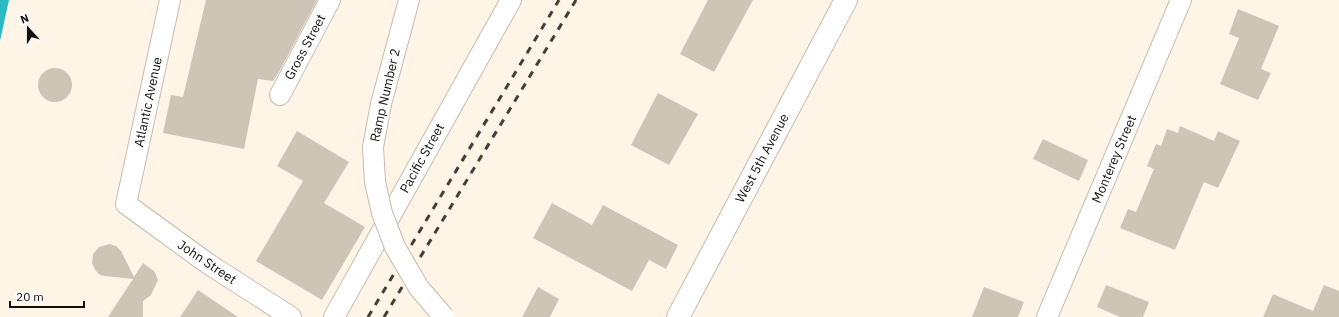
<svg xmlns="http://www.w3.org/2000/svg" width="1339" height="317" viewBox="0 0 1339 317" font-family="'IBM Plex Sans',sans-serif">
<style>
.water{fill:#29bac3}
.building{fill:#cec5b7}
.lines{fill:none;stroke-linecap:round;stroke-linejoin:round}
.street-casing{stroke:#c5bcae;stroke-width:22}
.primary-casing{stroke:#c5bcae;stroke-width:24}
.street{stroke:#fff;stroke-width:20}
.primary{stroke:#fff;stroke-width:22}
.rail{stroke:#433f38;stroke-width:3;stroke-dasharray:7 7;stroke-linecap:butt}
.street-bridge-casing{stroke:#c5bcae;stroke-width:22;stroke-linecap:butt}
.street-bridge{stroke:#fff;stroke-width:20}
.labels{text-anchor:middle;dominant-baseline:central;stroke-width:4;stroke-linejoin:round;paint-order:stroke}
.street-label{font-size:13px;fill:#13100c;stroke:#fff}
</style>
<rect width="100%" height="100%" fill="#fef5e7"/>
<path class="water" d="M0,0H9L0,41Z"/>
<g class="building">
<path d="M206,0H317L279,72L273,81L258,79L244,149L163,133L171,95L183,97Z"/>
<path d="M708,0H753L714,72L680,54Z"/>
<path d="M1238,9L1279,26L1261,69L1271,73L1258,100L1220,84L1239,38L1229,34Z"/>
<circle cx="55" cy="85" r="17"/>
<path d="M658,93L698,114L669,165L631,145Z"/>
<path d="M1180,126L1214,141L1218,131L1240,141L1218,188L1204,182L1175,250L1120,228L1128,209L1136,212L1154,169L1147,166L1156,144L1161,146L1167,129L1178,133Z"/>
<path d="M297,131L349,162L324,203L365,227L322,300L256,261L303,181L277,166Z"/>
<path d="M1043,139L1088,160L1079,181L1033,159Z"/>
<path d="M552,203L592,225L603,205L678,245L666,269L649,260L632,291L533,238Z"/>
<path d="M110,244L116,246L121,251L134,277L143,263L154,271L156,275L158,280L151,295L143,301V317H108L133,279L105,276L100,275L95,270L92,263L93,254L99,247Z"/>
<path d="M1106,285L1149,302L1143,317H1120L1097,307Z"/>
<path d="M1324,285L1339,291V317H1263L1273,294L1313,311Z"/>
<path d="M538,287L559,299L550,317H522Z"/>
<path d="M984,287L1024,302L1018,317H972Z"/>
<path d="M198,290L238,317H180Z"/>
</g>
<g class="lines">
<defs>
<g id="street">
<path d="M170,0L126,204L207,263L291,317"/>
<path d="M280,95L330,0"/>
<path d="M381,104L409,0"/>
<path d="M334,317L511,0"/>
<path d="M1047,317L1181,0"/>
</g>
<path id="primary" d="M678,317L846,0"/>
</defs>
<use href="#street" class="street-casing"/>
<use href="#primary" class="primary-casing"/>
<use href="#street" class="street"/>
<use href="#primary" class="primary"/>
<g class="rail">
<path d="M368,317L559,0"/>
<path d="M384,317L576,0"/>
</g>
<defs>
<path id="street-bridge" d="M381,104L373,147L375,182L382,213L395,247L419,288L444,317"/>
</defs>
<use href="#street-bridge" class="street-bridge-casing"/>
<use href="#street-bridge" class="street-bridge"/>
</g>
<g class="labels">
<g class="street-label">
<text transform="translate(305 47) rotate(-62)">Gross Street</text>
<text transform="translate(385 95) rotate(-77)">Ramp Number 2</text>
<text transform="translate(148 102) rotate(-78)">Atlantic Avenue</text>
<text transform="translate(422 158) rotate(-61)">Pacific Street</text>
<text transform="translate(762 158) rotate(-62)">West 5th Avenue</text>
<text transform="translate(1114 159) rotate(-67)">Monterey Street</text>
<text transform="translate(207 262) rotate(34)">John Street</text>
</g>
</g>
<g transform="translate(28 28) rotate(339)" stroke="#ffffff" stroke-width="3" paint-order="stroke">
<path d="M0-3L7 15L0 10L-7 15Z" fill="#13100c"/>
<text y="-6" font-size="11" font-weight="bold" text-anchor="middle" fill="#13100c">N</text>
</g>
<path d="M10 301v6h74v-6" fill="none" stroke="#13100c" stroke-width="2"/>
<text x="16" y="301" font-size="12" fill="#13100c" stroke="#ffffff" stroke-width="3" paint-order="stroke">20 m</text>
</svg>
